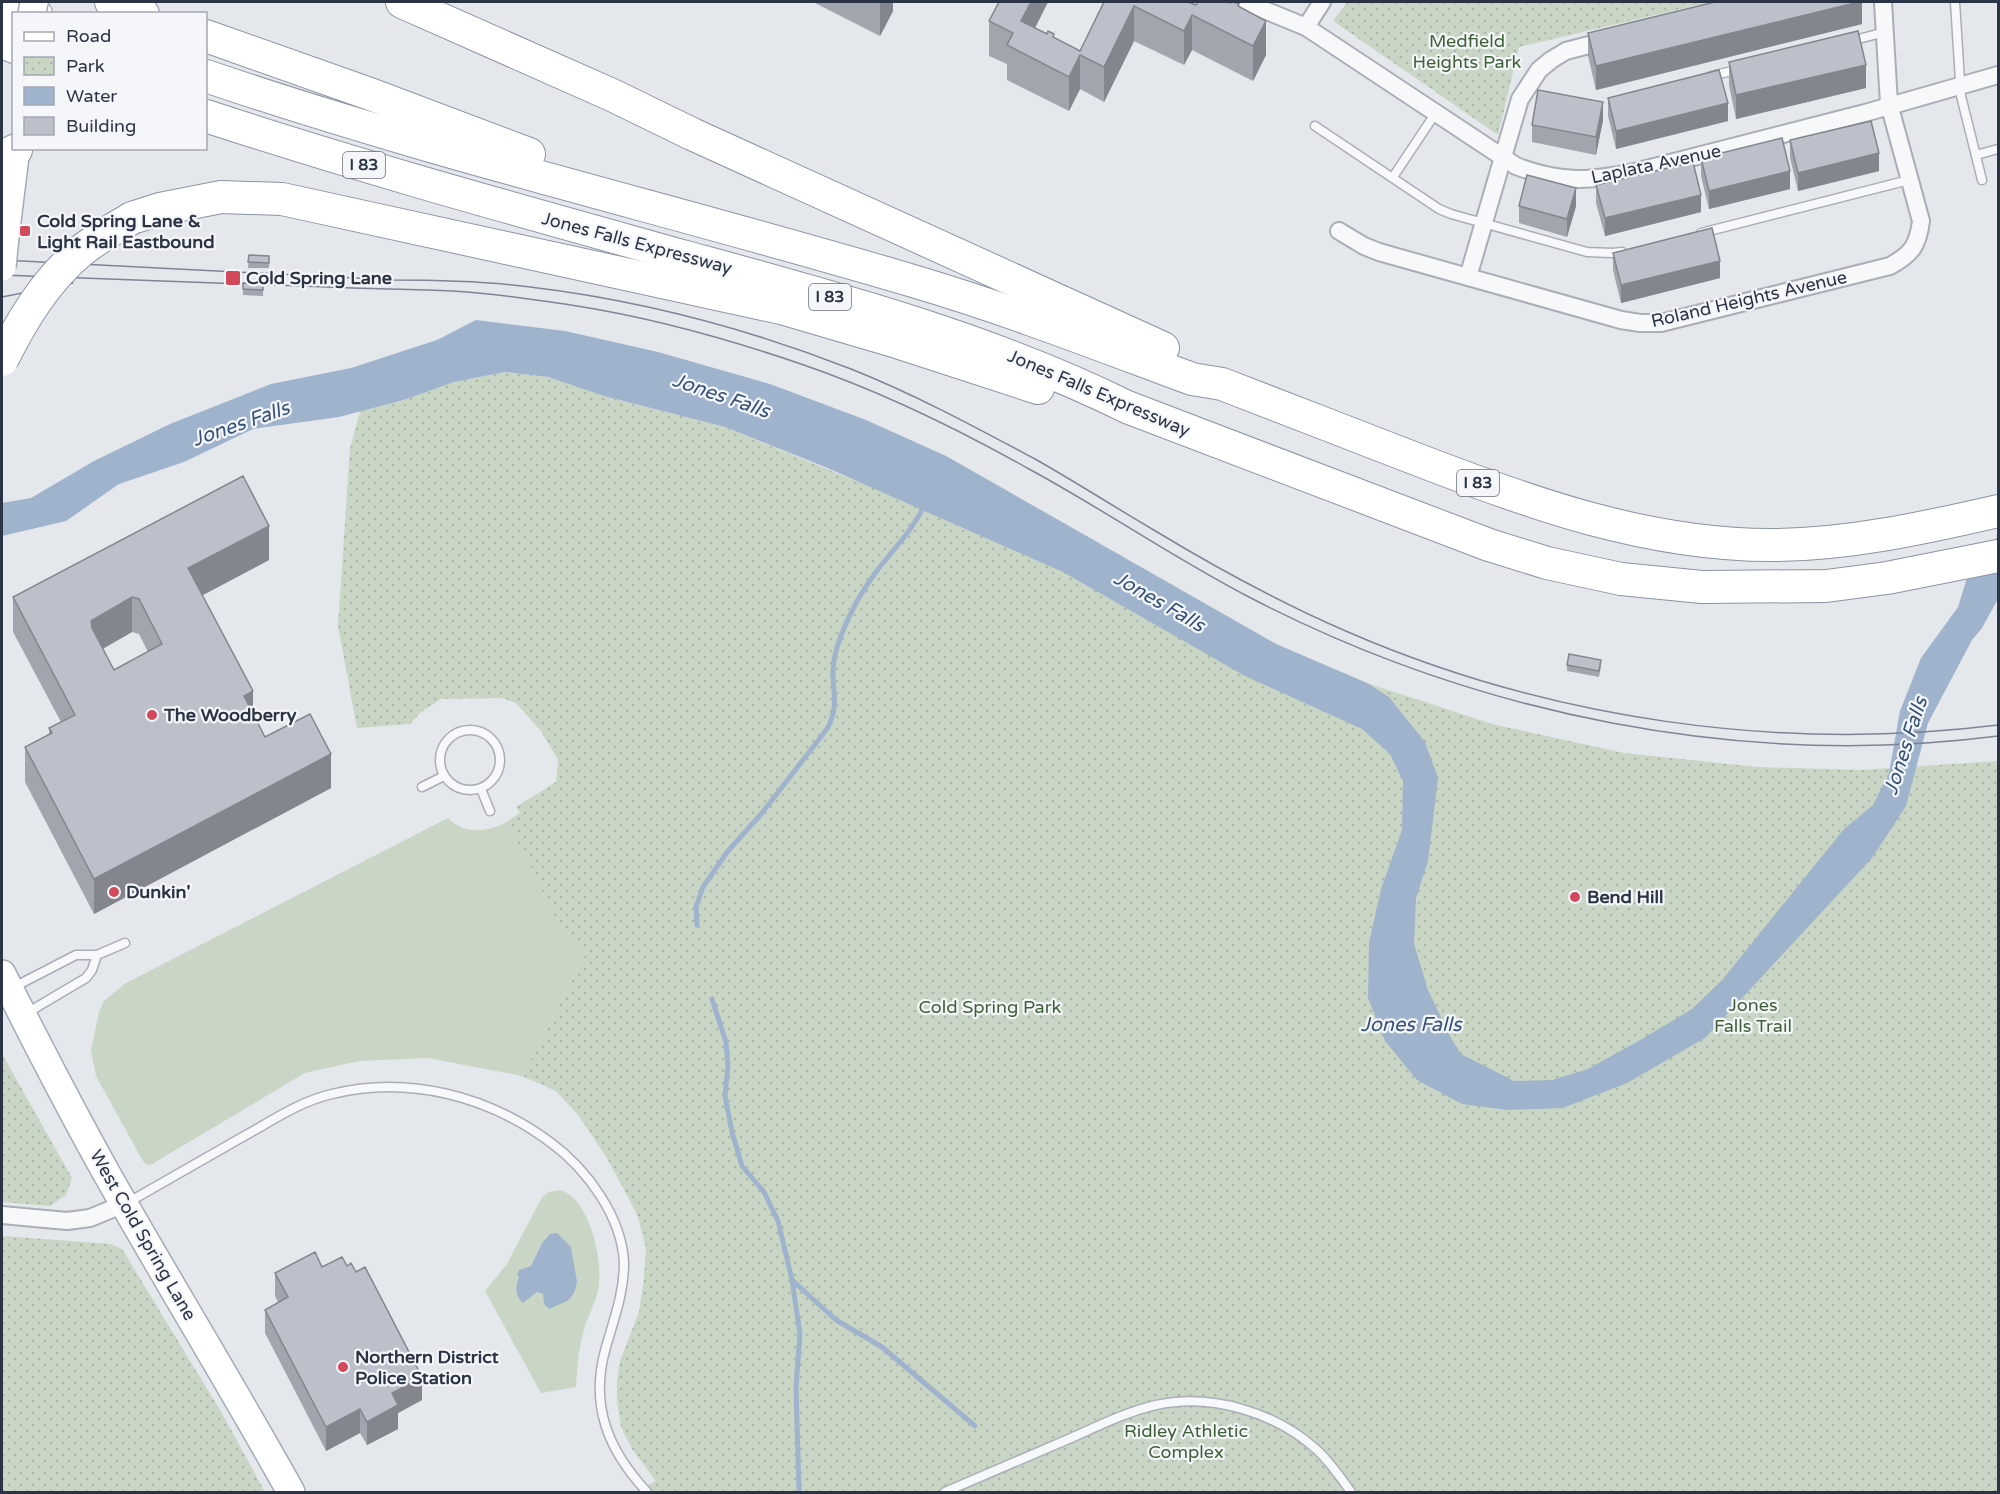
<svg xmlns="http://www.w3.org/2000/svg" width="2000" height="1494" viewBox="0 0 2000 1494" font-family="'Varela Round',sans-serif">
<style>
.green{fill:#c9d6c5;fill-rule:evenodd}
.park{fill:url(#park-dots)}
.water{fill:#9fb4cc}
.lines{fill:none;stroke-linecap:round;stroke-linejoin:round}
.stream{stroke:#9fb4cc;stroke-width:5}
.service-casing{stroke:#a9aeb7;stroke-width:11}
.minor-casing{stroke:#a9aeb7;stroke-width:20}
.primary-casing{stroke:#a3abb8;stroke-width:30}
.motorway-casing{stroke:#8b94a3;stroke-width:34}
.service{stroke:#f7f8fa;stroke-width:8}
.minor{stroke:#f7f8fa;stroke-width:16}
.primary{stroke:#fff;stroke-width:27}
.motorway{stroke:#fff;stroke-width:32}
.tram{stroke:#7d8696;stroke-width:1.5}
.primary-bridge-casing{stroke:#a3abb8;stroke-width:30;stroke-linecap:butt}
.motorway-bridge-casing{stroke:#8b94a3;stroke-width:34;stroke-linecap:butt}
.primary-bridge{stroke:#fff;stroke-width:27}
.motorway-bridge{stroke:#fff;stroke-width:32}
.wall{fill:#a1a5ae;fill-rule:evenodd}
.shaded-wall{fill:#83868d}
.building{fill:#bbc0ca;stroke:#83868d;stroke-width:1.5;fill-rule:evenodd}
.poi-dot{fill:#d1495b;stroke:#f4f6f9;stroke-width:2}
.labels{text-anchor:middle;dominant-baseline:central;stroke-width:4.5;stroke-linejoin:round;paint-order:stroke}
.shield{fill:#f4f6f9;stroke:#676e7b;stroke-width:1.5}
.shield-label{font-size:16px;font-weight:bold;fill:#2b3445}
.park-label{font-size:18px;fill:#3f6138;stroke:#f4f6f9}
.street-label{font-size:18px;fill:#2b3445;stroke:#f4f6f9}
.poi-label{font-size:18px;font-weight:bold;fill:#2b3445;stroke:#f4f6f9;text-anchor:start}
.water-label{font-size:20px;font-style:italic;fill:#34527a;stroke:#f4f6f9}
</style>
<defs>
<pattern id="park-dots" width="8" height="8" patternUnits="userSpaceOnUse" patternTransform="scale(1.5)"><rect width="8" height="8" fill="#c9d6c5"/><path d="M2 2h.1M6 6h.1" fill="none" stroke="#adb8ab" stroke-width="1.8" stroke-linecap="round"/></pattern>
</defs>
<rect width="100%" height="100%" fill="#e4e7ec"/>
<g class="green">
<path d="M448,818C465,835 485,832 505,823L524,853L554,916L585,955L522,1076L428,1058L359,1061L305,1073L152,1164L147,1165L143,1161L96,1076L91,1050L99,1012L104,1001L126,983Z"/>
<path d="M560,1190C589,1198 602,1257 599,1283C598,1297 591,1310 586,1323C579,1344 577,1365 576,1387L541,1393L485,1291L507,1264L542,1197L549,1192ZM542,1243L571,1247L577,1281L543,1294L537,1292L531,1296L517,1281L525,1269L531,1266Z"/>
</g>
<g class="park">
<path d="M1347,2H1711L1519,47L1498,135L1333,21Z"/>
<path d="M505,372L548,377L604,396L725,427L861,483L946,456L1276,644L1367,683L1492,724L1624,753L1758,767L1861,770L1998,761V1492H634L656,1481L632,1449L621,1427L617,1401V1381L620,1361L639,1312L644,1278L646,1248L637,1214L608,1160L579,1116L556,1091L522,1076L585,955L554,916L524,853L505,823L520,813L516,807L556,782L558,760L541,731L516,703L502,698L441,699L421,712L410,724L357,728L338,626L350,448L360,411L407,399L454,382Z"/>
<path d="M2,1054L72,1178L66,1195L50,1206L2,1202Z"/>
<path d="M2,1236L111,1244L122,1249L220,1410L265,1492H2Z"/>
</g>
<g class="water">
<path d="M476,320L565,331L658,352L770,384L866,420L946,456L1276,644L1367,683L1389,697L1425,742L1438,778L1428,861L1416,898L1414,944L1428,990L1451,1038L1461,1054L1514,1081L1552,1080L1588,1069L1642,1039L1692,1009L1723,979L1844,829L1873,805L1889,773L1900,711L1921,658L1958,607L1966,581L1984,551L1998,536V599L1982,628L1972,640L1928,723L1906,806L1872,858L1705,1038L1627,1083L1563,1108L1508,1110L1462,1104L1417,1080L1385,1041L1368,998L1369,943L1381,889L1402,830L1403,781L1390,754L1362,729L1245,676L1063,572L825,467L725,427L604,396L548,377L505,372L454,382L407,399L339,417L253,429L184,462L119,484L66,521L2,536V503L31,498L94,461L170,424L271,384L351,368L437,340Z"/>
<path d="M557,1233L571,1247L577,1281L575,1291L569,1300L549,1309L544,1304L543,1294L537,1292L523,1303C515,1296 515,1286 519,1277L517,1274L519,1270L531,1266L542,1243L550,1234Z"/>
</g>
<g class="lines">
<g class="stream">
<path d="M697,925L696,907L703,887L728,851L762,813L827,729C839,706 833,696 833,672C833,661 837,646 841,636C850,611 863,589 879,568C896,546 913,530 925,504"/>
<path d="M712,999L726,1042L728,1066L725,1096L732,1132L742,1166L764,1192L778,1221L792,1280L800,1334L796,1387L799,1489"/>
<path d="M792,1280L836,1320L882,1347L975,1426"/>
</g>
<defs>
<g id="service">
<path d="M1955,2L1961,96L1982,180"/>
<path d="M1851,41L1885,32"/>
<path d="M1711,76L1740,69"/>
<path d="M1315,126L1439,209L1451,214L1587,252L1612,253L1622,252"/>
<path d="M1976,155L1998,149"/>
<path d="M1393,177L1435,114"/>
<path d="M1701,233L1909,180"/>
<circle cx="470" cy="760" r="30"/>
<path d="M422,787L444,776"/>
<path d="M481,789L490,811"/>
<path d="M12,988L76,955H97L125,943"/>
<path d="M25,1014L86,978L92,970L97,955"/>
<path d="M127,1203C167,1180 206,1158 246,1135C273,1120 301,1101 332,1094C408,1075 488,1096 550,1142C587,1169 622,1217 624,1263C624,1293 614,1319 606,1347C589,1405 608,1450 647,1492"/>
<path d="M945,1492C987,1474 1029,1456 1071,1438C1098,1426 1126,1412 1156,1405C1211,1393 1275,1412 1317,1450C1330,1462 1341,1478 1351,1492"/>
</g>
<g id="minor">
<path d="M1245,2L1306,27L1516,166C1563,184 1591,181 1639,171L1865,113L1998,75"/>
<path d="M1306,27L1322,2"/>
<path d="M1339,231L1364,246L1379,252L1621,320L1640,323H1661L1890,266C1912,254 1918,245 1921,221L1889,104L1883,2"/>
<path d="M1468,277L1520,99L1539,70L1551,60L1566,51L1608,40"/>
<path d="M2,1215L67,1221L90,1218L124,1204"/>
</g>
<g id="primary">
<path d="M2,28L4,2"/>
<path d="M5,237L16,148"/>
<path d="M2,974C36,1042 71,1110 108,1176C168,1282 232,1386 291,1492"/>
</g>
<g id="motorway">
<path d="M5,2L36,14"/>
<path d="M111,2L143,14"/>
<path d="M402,2L612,95L692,134L1163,348"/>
<path d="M206,36L370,94L529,154"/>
<path d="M2,42L14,47"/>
<path d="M206,76C438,155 678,211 913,281C1008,309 1100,345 1192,379L1222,384C1287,409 1351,434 1416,459C1530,503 1647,545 1771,545C1847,545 1924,528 1998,511"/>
<path d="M206,116C364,168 525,212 686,257C836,298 987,338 1127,407L1489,545L1547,563L1621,579L1702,587L1826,586L1887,578L1998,556"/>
<path d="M2,157L16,150"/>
<path d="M132,218L160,209L221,197L282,199L781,308L897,342L1038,388"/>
</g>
</defs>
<use href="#service" class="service-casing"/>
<use href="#minor" class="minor-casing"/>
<use href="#primary" class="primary-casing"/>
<use href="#motorway" class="motorway-casing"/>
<use href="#service" class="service"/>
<use href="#minor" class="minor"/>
<use href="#primary" class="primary"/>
<use href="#motorway" class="motorway"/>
<g class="tram">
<path d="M2,260L394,280C439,280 485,281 530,287C639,300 749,329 851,369C914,394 975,427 1035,459C1074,481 1113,506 1152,529C1215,567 1280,603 1348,632C1551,720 1780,752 1998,725"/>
<path d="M2,275C110,279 218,283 327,287C368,289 411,289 452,291C494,293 536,300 577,306C653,318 728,339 801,364C880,391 956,428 1029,469C1103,509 1172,557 1247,596C1475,715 1742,769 1998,736"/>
<path d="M2,297L73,283"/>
</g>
<defs>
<g id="primary-bridge">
<path d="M32,14L34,2"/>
<path d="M2,267L5,237"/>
</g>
<path id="motorway-bridge" d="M2,360C22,320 46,280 81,251C97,238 115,228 132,218"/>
</defs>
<use href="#primary-bridge" class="primary-bridge-casing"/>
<use href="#motorway-bridge" class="motorway-bridge-casing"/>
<use href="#primary-bridge" class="primary-bridge"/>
<use href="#motorway-bridge" class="motorway-bridge"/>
</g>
<g class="wall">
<path d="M813,2H893V11L880,36Z"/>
<path d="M999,2H1048L1035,28L1080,51L1104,2L1239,7L1266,55L1253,81L1192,50L1184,65L1134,41L1104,102L1080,89L1069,111L1007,80V64L989,56V21Z"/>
<path d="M1859,2H1862V24L1596,90L1588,56V33Z"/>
<path d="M1729,62L1866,88L1736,119L1729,85Z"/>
<path d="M1608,98L1728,121L1616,149L1608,116Z"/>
<path d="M1603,120L1596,155L1532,142V125Z"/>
<path d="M1790,140L1879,171L1798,191L1790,158Z"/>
<path d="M1701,158L1790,189L1709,209L1701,176Z"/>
<path d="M1596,185L1701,212L1605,236L1596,203Z"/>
<path d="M1519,206H1576L1567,237L1519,223Z"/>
<path d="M1613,253L1720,278L1621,303L1613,270Z"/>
<path d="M249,255L269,256V268H248Z"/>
<path d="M243,283L263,284V296L243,295Z"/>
<path d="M269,560L202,595L253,713L265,737L331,788L94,914L25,782V747L49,735V728L61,722L13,632V597ZM132,632L139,634L148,652L114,670L103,649Z"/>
<path d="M1567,665L1601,666L1599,677L1567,671Z"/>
<path d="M322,1267L422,1400L398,1413V1429L367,1445L360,1433L326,1451L265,1333V1310L278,1302L275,1296V1273Z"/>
</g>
<g class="shaded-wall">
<path d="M880,2H893V11L880,36Z"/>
<path d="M1031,2H1048L1022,53L1021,21Z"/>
<path d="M1859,2H1862V24L1596,90V66Z"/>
<path d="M1134,6V41L1104,102V67Z"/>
<path d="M1192,15V50L1184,65V31Z"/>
<path d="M1266,21V55L1253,81V46Z"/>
<path d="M1080,55V89L1069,111V77Z"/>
<path d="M1866,65V88L1736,119V95Z"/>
<path d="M1603,102V120L1596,155V137Z"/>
<path d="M1728,103V121L1616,149V131Z"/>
<path d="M1879,153V171L1798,191V173Z"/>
<path d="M1790,171V189L1709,209V191Z"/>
<path d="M1576,188V206L1567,237V219Z"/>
<path d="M1701,195V212L1605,236V218Z"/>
<path d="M1720,261V278L1621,303V285Z"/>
<path d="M269,526V560L188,603V568Z"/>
<path d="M132,597V632L91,655V621Z"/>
<path d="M253,691V726L244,696Z"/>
<path d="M331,754V788L94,914V879Z"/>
<path d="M422,1377V1400L398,1413V1429L367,1445V1422L392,1393Z"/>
<path d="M360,1409V1433L326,1451V1427Z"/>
</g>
<g class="building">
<path d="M999,2H1031L1021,21L1047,34L1048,31L1054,34L1053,37L1080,51L1104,2H1188L1196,5L1198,2H1228L1231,3L1232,2H1234L1239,4L1238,6L1266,21L1253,46L1192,15L1184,31L1134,6L1104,67L1080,55L1069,77L1007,45L1013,33L989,21Z"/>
<path d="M1715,2H1859L1596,66L1588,33Z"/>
<path d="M1858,31L1866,65L1736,95L1729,62Z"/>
<path d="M1719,70L1728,103L1616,131L1608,98Z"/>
<path d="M1538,90L1603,102L1596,137L1532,125Z"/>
<path d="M1871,121L1879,153L1798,173L1790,140Z"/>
<path d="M1782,138L1790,171L1709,191L1701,158Z"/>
<path d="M1693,162L1701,195L1605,218L1596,185Z"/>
<path d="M1527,175L1576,188L1567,219L1519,206Z"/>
<path d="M1712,228L1720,261L1621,285L1613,253Z"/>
<path d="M249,255L269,256V263L248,262Z"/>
<path d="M243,283L263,284V290L243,289Z"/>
<path d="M243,476L269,526L188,568L253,691L244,696L265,737L310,714L331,754L94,879L25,747L52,733L49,728L75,715L13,597ZM132,597L139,599L162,644L114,670L92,628L91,621Z"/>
<path d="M1569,654L1601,660L1599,671L1567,665Z"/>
<path d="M315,1252L322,1267L342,1257L347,1266L351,1263L356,1272L365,1267L422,1377L392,1393L398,1405L367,1422L360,1409L326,1427L265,1310L288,1297L275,1273Z"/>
</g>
<g class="poi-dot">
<rect x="19" y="225" width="12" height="12" rx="3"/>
<rect x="225" y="270" width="16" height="16" rx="3"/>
<circle cx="152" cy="715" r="6"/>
<circle cx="114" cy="892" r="6"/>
<circle cx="1575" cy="897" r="6"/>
<circle cx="343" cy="1367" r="6"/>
</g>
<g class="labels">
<g class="shield">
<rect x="343" y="152" width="42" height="26" rx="4.5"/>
<rect x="809" y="284" width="42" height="26" rx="4.5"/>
<rect x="1457" y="470" width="42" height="26" rx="4.5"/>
</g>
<g class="shield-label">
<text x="364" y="165">I 83</text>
<text x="830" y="297">I 83</text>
<text x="1478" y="483">I 83</text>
</g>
<g class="park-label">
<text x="1467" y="41">Medfield<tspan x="1467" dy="21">Heights Park</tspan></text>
<text x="1753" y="1005">Jones<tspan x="1753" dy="21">Falls Trail</tspan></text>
<text x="990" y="1007">Cold Spring Park</text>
<text x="1186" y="1431">Ridley Athletic<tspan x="1186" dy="21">Complex</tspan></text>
</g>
<g class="street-label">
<text transform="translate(1656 164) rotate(-12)">Laplata Avenue</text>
<text transform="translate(637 243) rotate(15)">Jones Falls Expressway</text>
<text transform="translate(1749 299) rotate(-13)">Roland Heights Avenue</text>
<text transform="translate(1099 393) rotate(23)">Jones Falls Expressway</text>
<text transform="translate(143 1235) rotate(60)">West Cold Spring Lane</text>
</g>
<g class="poi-label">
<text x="37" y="221">Cold Spring Lane &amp;<tspan x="37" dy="21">Light Rail Eastbound</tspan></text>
<text x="246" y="278">Cold Spring Lane</text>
<text x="164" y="715">The Woodberry</text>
<text x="126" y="892">Dunkin'</text>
<text x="1587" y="897">Bend Hill</text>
<text x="355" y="1357">Northern District<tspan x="355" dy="21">Police Station</tspan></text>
</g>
<g class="water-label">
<text transform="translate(721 396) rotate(19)">Jones Falls</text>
<text transform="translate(241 424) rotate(-19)">Jones Falls</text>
<text transform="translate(1159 602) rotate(30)">Jones Falls</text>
<text transform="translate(1906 746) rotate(-72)">Jones Falls</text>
<text x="1411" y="1025">Jones Falls</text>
</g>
</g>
<rect width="2000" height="1494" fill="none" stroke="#2b3445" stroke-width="6"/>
<rect x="12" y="12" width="195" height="138" fill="#f4f6f9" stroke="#a4a8b1" stroke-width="1.5"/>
<rect x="24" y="32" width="30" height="9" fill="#ffffff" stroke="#a4a8b1" stroke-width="1.5"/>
<text x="66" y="42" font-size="18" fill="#2b3445">Road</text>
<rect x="24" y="57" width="30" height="18" fill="url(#park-dots)" stroke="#a4a8b1" stroke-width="1.5"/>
<text x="66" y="72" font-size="18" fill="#2b3445">Park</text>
<rect x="24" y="87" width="30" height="18" fill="#9fb4cc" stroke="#a4a8b1" stroke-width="1.5"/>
<text x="66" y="102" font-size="18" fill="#2b3445">Water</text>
<rect x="24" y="117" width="30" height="18" fill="#bbc0ca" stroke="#a4a8b1" stroke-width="1.5"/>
<text x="66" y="132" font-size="18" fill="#2b3445">Building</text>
</svg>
